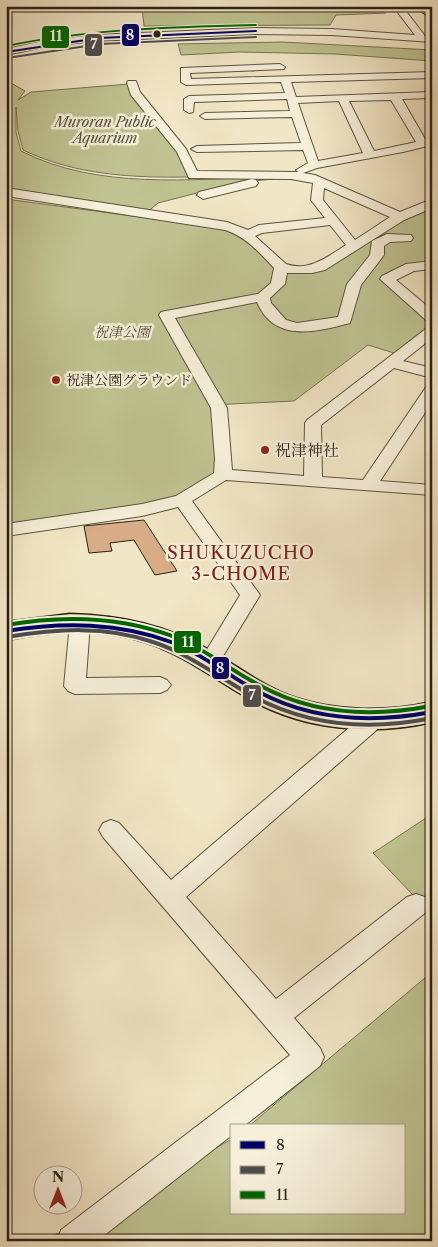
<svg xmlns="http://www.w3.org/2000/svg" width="438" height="1247" viewBox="0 0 438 1247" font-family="'Libre Caslon Text','Noto Serif JP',serif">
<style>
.green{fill:#bfc391;stroke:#747253}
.building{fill:#d9ac88;stroke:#292115}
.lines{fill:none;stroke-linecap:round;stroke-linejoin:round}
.minor-casing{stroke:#5b5241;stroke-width:2}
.major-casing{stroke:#292115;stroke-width:3}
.highway-casing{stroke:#292115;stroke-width:2}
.minor{fill:#f6efd9;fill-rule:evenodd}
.major{fill:#e8c382;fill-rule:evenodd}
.highway{fill:#e8c382;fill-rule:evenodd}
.bus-1-far1-casing{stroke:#f6efd9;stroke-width:4}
.bus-1-casing{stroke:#f6efd9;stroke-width:8}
.bus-2-far1-casing{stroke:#f6efd9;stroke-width:4}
.bus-2-casing{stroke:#f6efd9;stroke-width:8}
.bus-3-far1-casing{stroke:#f6efd9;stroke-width:4}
.bus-3-casing{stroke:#f6efd9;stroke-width:8}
.bus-1-far1{stroke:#006;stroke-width:2}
.bus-1{stroke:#006;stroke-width:4}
.bus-2-far1{stroke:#4d4d4d;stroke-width:2}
.bus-2{stroke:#4d4d4d;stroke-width:4}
.bus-3-far1{stroke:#060;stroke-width:2}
.bus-3{stroke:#060;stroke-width:4}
.bus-dot{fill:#292115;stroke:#f6efd9;stroke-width:2}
.poi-dot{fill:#8f2418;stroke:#f6efd9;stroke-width:2}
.labels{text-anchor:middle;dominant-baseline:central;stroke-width:5;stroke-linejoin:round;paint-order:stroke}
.far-park-label{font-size:14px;font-style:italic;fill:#56523a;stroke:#f6efd9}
.far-poi-label{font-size:14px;fill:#292115;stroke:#f6efd9;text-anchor:start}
.poi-label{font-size:16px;fill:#292115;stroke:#f6efd9;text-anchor:start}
.neighbourhood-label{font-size:18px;letter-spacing:1px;fill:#7a1f14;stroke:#f6efd9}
.line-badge{stroke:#f6efd9;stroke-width:2}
.badge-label{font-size:14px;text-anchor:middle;font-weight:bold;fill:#fff}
</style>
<rect width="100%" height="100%" fill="#f1e6c5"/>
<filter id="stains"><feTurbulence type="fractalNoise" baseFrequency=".004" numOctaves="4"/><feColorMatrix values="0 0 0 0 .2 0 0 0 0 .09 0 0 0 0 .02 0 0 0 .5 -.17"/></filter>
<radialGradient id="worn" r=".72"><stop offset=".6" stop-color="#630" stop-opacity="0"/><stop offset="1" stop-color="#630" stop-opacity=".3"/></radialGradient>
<g class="green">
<path d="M142,6H381L386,13L336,15L330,25L144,26Z"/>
<path d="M283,42L432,50V61L335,54L239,52L181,55L178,44Z"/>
<path d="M6,83H11L25,91L18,100L31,92L129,84L178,152L190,177C132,178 75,175 23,150L18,131L16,107V132L21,151C98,190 189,179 273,177L274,179L253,181L222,191L197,193L158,203L146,213L6,191Z"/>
<path d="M6,199L221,228L242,237L270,263L298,273L432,207V264L413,266L380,279L431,325L394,353L368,345L294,401L210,405L215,424V472L198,486L178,497L135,507L6,526Z"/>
<path d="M432,814V915L373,853Z"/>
<path d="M432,972V1241H44L232,1139V1213H404V1126H249Z"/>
</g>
<path class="building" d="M144,520L177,571L155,575L134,540L110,543L112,551L89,553L84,526Z"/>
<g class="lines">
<defs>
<g id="minor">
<path d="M393,6H402L425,36H432V42L332,35L256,34L93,41L43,47L6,55V49L43,41L93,35L256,28L332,29L415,35Z"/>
<path d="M280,64L285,67L284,69L190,73L191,79L432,72V78L291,82L296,97L432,92V98L402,99L425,139L432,138V145L403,152L317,168L303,173L315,175L400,212L432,199V208L404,220L325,270L312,273H287L285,284L270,298L271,303L286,320L297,323L338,317L347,284L370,255L372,241L387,234L411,235L413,238L411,241L390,242L384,246V255L361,285L350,323C316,332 274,343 257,302L175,318L227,408L232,470L304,476L305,423L307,420L427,328L432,327V338L403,361L432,368V378L394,368L321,425L322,477L363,480L426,387L432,385V402L380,481L432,485V495L226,480L192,501L260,595L217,666L210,668L203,666L200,661L240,595L178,507L142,516L6,536V524L142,504L176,496L214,473L215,459L211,408L159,315L161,312L166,311L258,294L271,283L274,268C260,253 245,236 225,230L6,196V188L227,222L248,230L259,225L325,218L311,200L313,183L291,179L189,178L177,152L131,95L127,83L128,81H136L140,92L186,149L197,171L298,172L296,170L308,163L303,150L197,152L191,149L197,146L301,143L292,117L205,119L200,116L205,113L290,111L287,99L194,102L193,112L189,113L184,110V99L189,96L285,93L281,82L186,85L181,82V68ZM391,100L416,142L374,151L349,101ZM339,101L363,153L318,161L298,103ZM324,188L390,217L355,240L323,200ZM330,225L346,245C327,257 309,272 286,264L255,236L262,233Z"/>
<path d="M252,179L256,180L258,183L256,186L203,199L197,195L199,192Z"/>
<path d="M432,261V269L414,271L396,280L432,310V322L427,321L380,279L382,276L406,264Z"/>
<path d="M80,616L87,618L90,623L86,678L160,677L167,680L171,685L167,690L160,693L75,694L68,691L64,686L70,623L73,618Z"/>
<path d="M372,713L380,715L383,721L380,727L186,897L276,999L407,897L416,894L425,897L429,905L425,913L294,1018L320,1048L324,1057L320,1066L244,1126H232V1135L97,1241H57L61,1230L290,1055L103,837L99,830L103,823L111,820L119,823L171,880L364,715Z"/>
</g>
<path id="major" d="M70,614C118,615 167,625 209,650C238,666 264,688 296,698C339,712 388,712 432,702V722C372,736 302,730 248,698C214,679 183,654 145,642C100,627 52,631 6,640V622Z"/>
<path id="highway" d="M411,6H427L432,9V18Z"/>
</defs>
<use href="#minor" class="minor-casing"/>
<use href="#major" class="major-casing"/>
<use href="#highway" class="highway-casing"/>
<use href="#minor" class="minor"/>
<use href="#major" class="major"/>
<use href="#highway" class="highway"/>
<defs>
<path id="bus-1-far1" d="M6,52L99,38L256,31"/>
<path id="bus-1" d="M6,631C63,622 119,622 174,643C204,655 230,677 259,692C313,721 373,723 432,712"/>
<path id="bus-2-far1" d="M7,58L100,44L256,37"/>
<path id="bus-2" d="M7,637C56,629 105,625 153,642C187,653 218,676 249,694C306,726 369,731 432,718"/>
<path id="bus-3-far1" d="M6,46C89,29 172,27 256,25"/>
<path id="bus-3" d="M6,625C63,615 120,616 175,637C206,649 231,671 261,686C314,715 373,717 431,706"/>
</defs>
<use href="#bus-1-far1" class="bus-1-far1-casing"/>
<use href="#bus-1" class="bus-1-casing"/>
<use href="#bus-2-far1" class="bus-2-far1-casing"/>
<use href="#bus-2" class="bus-2-casing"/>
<use href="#bus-3-far1" class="bus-3-far1-casing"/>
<use href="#bus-3" class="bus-3-casing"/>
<use href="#bus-1-far1" class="bus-1-far1"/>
<use href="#bus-1" class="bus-1"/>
<use href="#bus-2-far1" class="bus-2-far1"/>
<use href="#bus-2" class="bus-2"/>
<use href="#bus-3-far1" class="bus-3-far1"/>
<use href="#bus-3" class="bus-3"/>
</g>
<circle class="bus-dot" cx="157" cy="34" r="4.5"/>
<g class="poi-dot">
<circle cx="56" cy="380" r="5"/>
<circle cx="265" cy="450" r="5"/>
</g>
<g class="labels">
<g class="far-park-label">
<text x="105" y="122">Muroran Public<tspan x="105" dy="16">Aquarium</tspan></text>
<text x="122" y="332">祝津公園</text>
</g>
<g class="far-poi-label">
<text x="66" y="380">祝津公園グラウンド</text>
</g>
<g class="poi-label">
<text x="275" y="450">祝津神社</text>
</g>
<g class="neighbourhood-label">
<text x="241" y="553">SHUKUZUCHO<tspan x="241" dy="21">3-CHOME</tspan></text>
</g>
</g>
<g class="line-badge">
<rect x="121" y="23" width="19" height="24" rx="5" fill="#006"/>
<rect x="41" y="25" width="29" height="24" rx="5" fill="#060"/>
<rect x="84" y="33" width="19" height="24" rx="5" fill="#4d4d4d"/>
<rect x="173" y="630" width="29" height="24" rx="5" fill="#060"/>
<rect x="211" y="656" width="19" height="24" rx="5" fill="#006"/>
<rect x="242" y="684" width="20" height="24" rx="5" fill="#4d4d4d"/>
</g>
<g class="badge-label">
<text x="130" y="40">8</text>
<text x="56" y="41">11</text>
<text x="94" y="49">7</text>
<text x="188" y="647">11</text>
<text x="220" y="673">8</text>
<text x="252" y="700">7</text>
</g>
<rect width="438" height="1247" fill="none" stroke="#f1e6c5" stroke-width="25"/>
<rect x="8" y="8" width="423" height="1232" fill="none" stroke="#292115" stroke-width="2.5"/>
<rect x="12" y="12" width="413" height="1222" fill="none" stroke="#292115"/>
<rect x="230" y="1124" width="175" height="90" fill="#f6efd9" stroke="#a49d8b"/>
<rect x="240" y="1141" width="25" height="8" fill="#000066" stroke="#a49d8b"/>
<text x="276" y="1150" font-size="15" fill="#292115">8</text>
<rect x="240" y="1166" width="25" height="8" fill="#4d4d4d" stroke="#a49d8b"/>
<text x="276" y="1174" font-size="15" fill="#292115">7</text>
<rect x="240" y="1191" width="25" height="8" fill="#006600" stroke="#a49d8b"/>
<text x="276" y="1200" font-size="15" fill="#292115">11</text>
<g transform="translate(58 1190)"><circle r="24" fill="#f6efd9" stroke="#a49d8b"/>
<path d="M0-4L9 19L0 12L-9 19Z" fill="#8f2418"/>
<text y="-8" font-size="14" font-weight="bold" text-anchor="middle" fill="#292115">N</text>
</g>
<rect width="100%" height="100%" filter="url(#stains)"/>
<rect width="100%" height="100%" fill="url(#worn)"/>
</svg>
